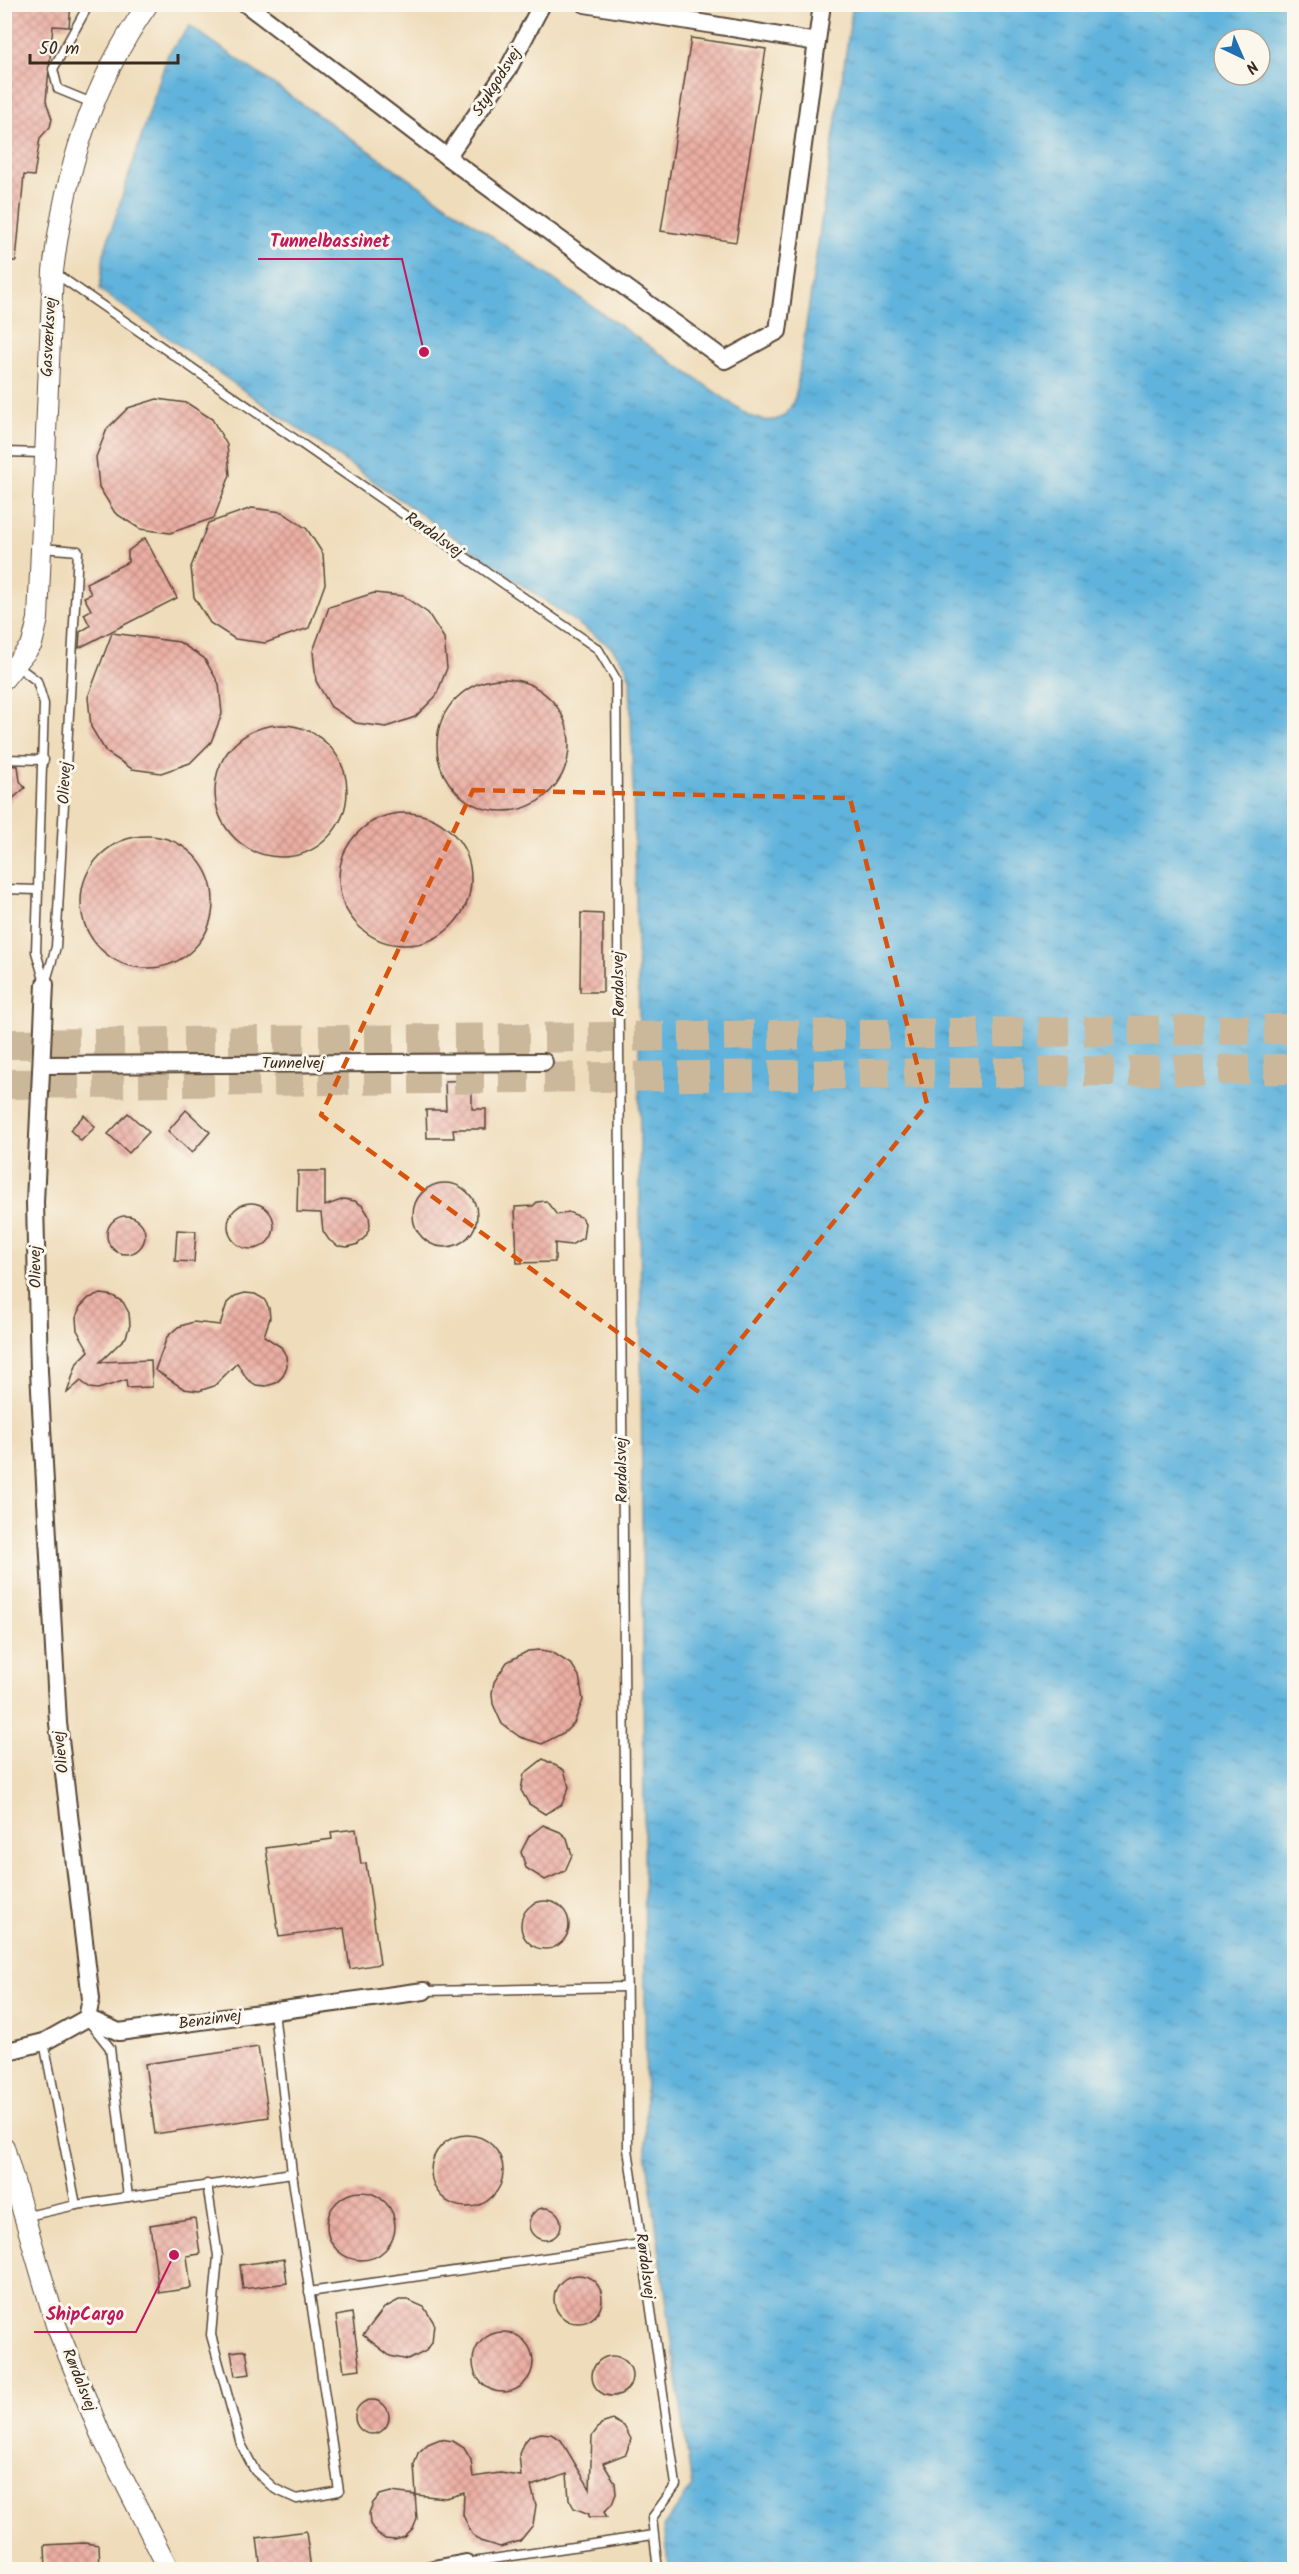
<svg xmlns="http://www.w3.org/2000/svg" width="1299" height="2574" viewBox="0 0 1299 2574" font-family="Kalam,sans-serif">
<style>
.water{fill:url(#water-ripples);stroke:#4e6e7d;stroke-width:1.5;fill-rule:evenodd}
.building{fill:url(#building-cross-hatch)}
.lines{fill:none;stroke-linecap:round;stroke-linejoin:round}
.motorway-tunnel{stroke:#cbb89b;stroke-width:30;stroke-dasharray:30 15;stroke-linecap:butt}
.service-casing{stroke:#564535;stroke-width:11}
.minor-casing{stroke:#564535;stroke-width:20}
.tertiary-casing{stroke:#564535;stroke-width:22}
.service{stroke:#fff;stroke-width:8}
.minor{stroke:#fff;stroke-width:16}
.tertiary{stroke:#fff;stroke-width:20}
.marked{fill:none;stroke:#d7540e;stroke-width:4.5;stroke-dasharray:12 8;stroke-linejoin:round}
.labels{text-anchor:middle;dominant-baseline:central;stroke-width:6;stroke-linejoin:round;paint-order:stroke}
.street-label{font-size:16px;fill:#3b2a1e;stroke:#fbf7ec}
.leader{fill:none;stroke:#c2185b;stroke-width:2}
.callout-dot{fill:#c2185b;stroke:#fbf7ec;stroke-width:2}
.callout-label{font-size:18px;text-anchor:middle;font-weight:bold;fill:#c2185b;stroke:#fbf7ec;stroke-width:6;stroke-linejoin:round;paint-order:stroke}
</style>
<defs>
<pattern id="water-ripples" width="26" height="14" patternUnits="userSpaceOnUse" patternTransform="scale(1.5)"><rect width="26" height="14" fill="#60b3dc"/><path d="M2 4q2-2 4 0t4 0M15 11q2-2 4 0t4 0" fill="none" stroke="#5092b2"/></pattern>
<pattern id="building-cross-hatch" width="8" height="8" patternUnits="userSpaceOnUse" patternTransform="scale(1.5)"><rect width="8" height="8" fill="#ecafa4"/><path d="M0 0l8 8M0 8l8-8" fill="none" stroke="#c08f85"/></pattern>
</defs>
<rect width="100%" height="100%" fill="#fbf7ec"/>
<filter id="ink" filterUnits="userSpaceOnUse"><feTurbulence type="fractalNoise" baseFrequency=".0167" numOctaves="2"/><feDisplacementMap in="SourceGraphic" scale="12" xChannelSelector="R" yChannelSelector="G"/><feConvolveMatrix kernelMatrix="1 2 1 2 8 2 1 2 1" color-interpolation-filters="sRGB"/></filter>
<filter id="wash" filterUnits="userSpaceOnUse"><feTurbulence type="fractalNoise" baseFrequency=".008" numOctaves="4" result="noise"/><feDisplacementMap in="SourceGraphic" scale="24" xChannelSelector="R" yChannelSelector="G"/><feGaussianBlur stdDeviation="1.35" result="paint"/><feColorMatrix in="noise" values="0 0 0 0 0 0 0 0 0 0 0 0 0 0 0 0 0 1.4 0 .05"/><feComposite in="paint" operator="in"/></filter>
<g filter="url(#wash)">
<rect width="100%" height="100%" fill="#efdcba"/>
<path class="water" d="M853,4L1294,5V2569H669L663,2527L692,2487L646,2152L639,1015L630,679L625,664L611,647L100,290L104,253L168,54L190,26L748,415C773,426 788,421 796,394ZM1224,39H1260V75H1224Z"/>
<g id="blocks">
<g class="building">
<path d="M4,4H71L69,27L53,26L46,101L52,119L50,127L40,138L34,176L24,175L16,261H4Z"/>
<path d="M691,38L766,49L736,242L661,231Z"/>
<path d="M157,399L187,403L212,419L227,445L230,475L214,518L170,533L140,529L115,513L99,487L96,457L107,429L128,408Z"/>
<path d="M252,508L282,512L307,529L323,554L325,584L309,628L265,643L235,639L210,623L194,597L191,567L208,523Z"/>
<path d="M145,538L177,598L79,648L80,632L90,626L84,614L91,610L84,597L91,594L86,583L128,562V551Z"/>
<path d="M374,593L403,596L428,613L444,638L447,668L436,696L415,717L386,727L356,723L331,707L316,681L313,651L329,607Z"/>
<path d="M112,633L179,642L204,658L219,684L222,714L211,742L190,763L161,773L132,769L106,752L91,727L88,697Z"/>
<circle cx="503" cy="745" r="66"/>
<circle cx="281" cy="791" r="66"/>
<path d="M4,765L18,766L20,781L25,788L4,806Z"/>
<circle cx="405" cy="879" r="66"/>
<circle cx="147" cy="902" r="66"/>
<path d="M581,913L603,914V992H580Z"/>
<path d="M472,1080V1109H486V1129H453L454,1138H427L426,1110H446L445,1081Z"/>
<path d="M186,1110L210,1132L192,1153L168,1131Z"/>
<path d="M128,1113L149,1132L129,1153L108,1134Z"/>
<path d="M84,1115L95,1127L81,1141L70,1130Z"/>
<path d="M298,1171H325V1206L344,1199L355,1201L363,1206L369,1216L370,1226L366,1236L358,1244L348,1247L338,1246L329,1240L323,1231L321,1213L297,1212Z"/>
<circle cx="445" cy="1215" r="32"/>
<path d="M546,1201L557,1215L568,1212L581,1217L585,1223L583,1238L571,1245L555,1243V1262L517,1263L515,1207L533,1206L537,1202Z"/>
<circle cx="251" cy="1226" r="23"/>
<circle cx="126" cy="1235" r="19"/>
<path d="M177,1230L196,1231L194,1262L175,1261Z"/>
<path d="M245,1293L255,1294L264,1299L269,1308L270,1318L264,1336L281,1347L286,1356L287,1366L283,1376L276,1383L266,1386L256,1385L247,1379L237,1363L214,1386L199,1391L184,1389L155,1370L167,1337L178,1327L193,1322L220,1325L227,1303L235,1296Z"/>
<path d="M101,1294L113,1296L123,1302L129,1313L130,1325L126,1337L100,1362L151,1360L152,1387L127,1388L126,1380L98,1389L89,1388L81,1381L67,1393L77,1363L89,1351L77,1330L76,1318L80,1307L89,1298Z"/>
<path d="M540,1650L552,1652L572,1665L579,1676L583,1700L574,1723L565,1732L542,1744L520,1737L502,1724L493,1704L492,1693L494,1682L507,1662L528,1651Z"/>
<path d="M543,1759L564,1770L569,1787L562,1804L545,1814L529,1804L521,1790L524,1774Z"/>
<path d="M543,1825L560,1832L567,1838L572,1855L565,1871L545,1880L526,1868L521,1852L529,1836Z"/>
<path d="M356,1829L361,1864L366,1863L380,1964L350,1969L344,1928L279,1937L266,1848L332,1839L331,1832Z"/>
<circle cx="545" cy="1925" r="24"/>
<path d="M258,2047L269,2117L155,2134L145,2064Z"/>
<circle cx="467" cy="2171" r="36"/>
<circle cx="361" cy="2226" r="34"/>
<circle cx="545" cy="2224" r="16"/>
<path d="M195,2218L200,2254L187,2256L191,2288L159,2293L150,2225Z"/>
<path d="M284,2259L287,2283L243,2289L240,2265Z"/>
<circle cx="578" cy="2299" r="24"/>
<path d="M399,2300H408L424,2307L434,2323L432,2343L426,2351L408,2360L390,2356L363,2335L384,2308Z"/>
<path d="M352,2313L360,2369L344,2371L336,2316Z"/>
<circle cx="503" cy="2362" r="30"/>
<path d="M246,2350L250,2374L235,2376L231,2352Z"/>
<circle cx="612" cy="2376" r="20"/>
<circle cx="372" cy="2417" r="17"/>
<path d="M613,2420L624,2426L631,2439L626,2454L603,2463L615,2483L616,2494L612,2504L604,2512L607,2517H589V2514L574,2508L569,2499L567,2474L531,2486L536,2505L533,2525L520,2541L500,2547L480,2541L472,2534L463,2515L464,2493L446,2498L416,2495L414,2465L418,2453L428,2444L440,2439L453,2441L464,2448L471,2460L473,2477L500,2473L521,2476L519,2454L523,2444L530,2436L541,2433L551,2434L561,2440L590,2489L592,2436L601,2424Z"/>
<path d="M391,2492L415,2495L417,2519L413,2529L405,2537L395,2540L385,2539L376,2533L370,2524L369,2513L373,2503L380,2495Z"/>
<path d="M306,2531L311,2570H261L257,2538Z"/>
<path d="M84,2543L99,2545L100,2570H46L45,2545Z"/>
</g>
</g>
</g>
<g filter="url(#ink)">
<use href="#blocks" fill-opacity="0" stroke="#564535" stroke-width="1.5"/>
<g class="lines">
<g class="motorway-tunnel">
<path d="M4,1044L1294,1029"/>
<path d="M4,1084L1294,1069"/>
</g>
<defs>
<g id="service">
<path d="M89,4L53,69L58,89L92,103"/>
<path d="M55,273L598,649L616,679L628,2149L676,2485L652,2518L658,2570"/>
<path d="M4,452L44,453"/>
<path d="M42,548L78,551L56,947L45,984"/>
<path d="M17,666L37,681L44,704L36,952L45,983"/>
<path d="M4,759L44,760"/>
<path d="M4,889L37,890"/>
<path d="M424,1991L626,1987"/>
<path d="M44,2042L76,2205"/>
<path d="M207,2184L218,2256L211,2335L241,2444L255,2471L275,2489L297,2499L339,2491L292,2173"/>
<path d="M128,2197L292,2173L274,2011"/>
<path d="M23,2217L76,2205L128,2197L110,2048L91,2024"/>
<path d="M309,2292L641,2244"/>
<path d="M466,2563L653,2535"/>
</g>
<g id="minor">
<path d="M246,4L447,157L725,360L778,331L822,4"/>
<path d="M585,4L817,42"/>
<path d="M447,157L508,69L542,4"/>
<path d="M45,984L35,1202L39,1371L58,1723L91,1999L87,2018"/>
<path d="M42,1065L544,1062"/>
<path d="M4,2052L44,2042L87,2018L119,2032L424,1991"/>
<path d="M429,2570L466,2563"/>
</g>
<g id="tertiary">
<path d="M4,679L32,644L38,619L53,271C65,172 90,87 148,4"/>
<path d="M4,2147L56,2325L100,2433L169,2570"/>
</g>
</defs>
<use href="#service" class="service-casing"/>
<use href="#minor" class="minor-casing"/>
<use href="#tertiary" class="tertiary-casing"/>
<use href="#service" class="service"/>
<use href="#minor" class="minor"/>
<use href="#tertiary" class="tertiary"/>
</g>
</g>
<path class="marked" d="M473,790L850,798L927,1104L699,1392L321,1115Z"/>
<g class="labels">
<g class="street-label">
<text transform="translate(497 82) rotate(-58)">Stykgodsvej</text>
<text transform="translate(49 337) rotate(-87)">Gasværksvej</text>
<text transform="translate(434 535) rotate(35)">Rørdalsvej</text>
<text transform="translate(65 783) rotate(-87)">Olievej</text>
<text transform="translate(619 984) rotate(-91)">Rørdalsvej</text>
<text x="293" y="1063">Tunnelvej</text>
<text transform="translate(36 1267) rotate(-91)">Olievej</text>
<text transform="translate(622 1470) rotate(-91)">Rørdalsvej</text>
<text transform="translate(61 1752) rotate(-97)">Olievej</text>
<text transform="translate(210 2020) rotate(-8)">Benzinvej</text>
<text transform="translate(645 2266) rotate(82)">Rørdalsvej</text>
<text transform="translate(79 2380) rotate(68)">Rørdalsvej</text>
</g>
</g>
<path class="leader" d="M424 352L402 259H258M174 2255L136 2332H34"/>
<g class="callout-dot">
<circle cx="424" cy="352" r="6"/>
<circle cx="174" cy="2255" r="6"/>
</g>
<g class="callout-label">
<text x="330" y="247">Tunnelbassinet</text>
<text x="85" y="2320">ShipCargo</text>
</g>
<rect width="1299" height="2574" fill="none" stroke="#fbf7ec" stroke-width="24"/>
<g transform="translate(1242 57) rotate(136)"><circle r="28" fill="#fbf7ec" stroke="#aea59a" stroke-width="1.5"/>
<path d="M0-4.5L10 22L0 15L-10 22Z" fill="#1f6fb2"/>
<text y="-9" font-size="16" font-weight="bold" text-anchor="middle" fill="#3b2a1e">N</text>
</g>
<path d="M30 54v9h148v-9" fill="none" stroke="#3b2a1e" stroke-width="3"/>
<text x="39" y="54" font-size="18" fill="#3b2a1e" stroke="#fbf7ec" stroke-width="4.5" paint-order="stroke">50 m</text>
</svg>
